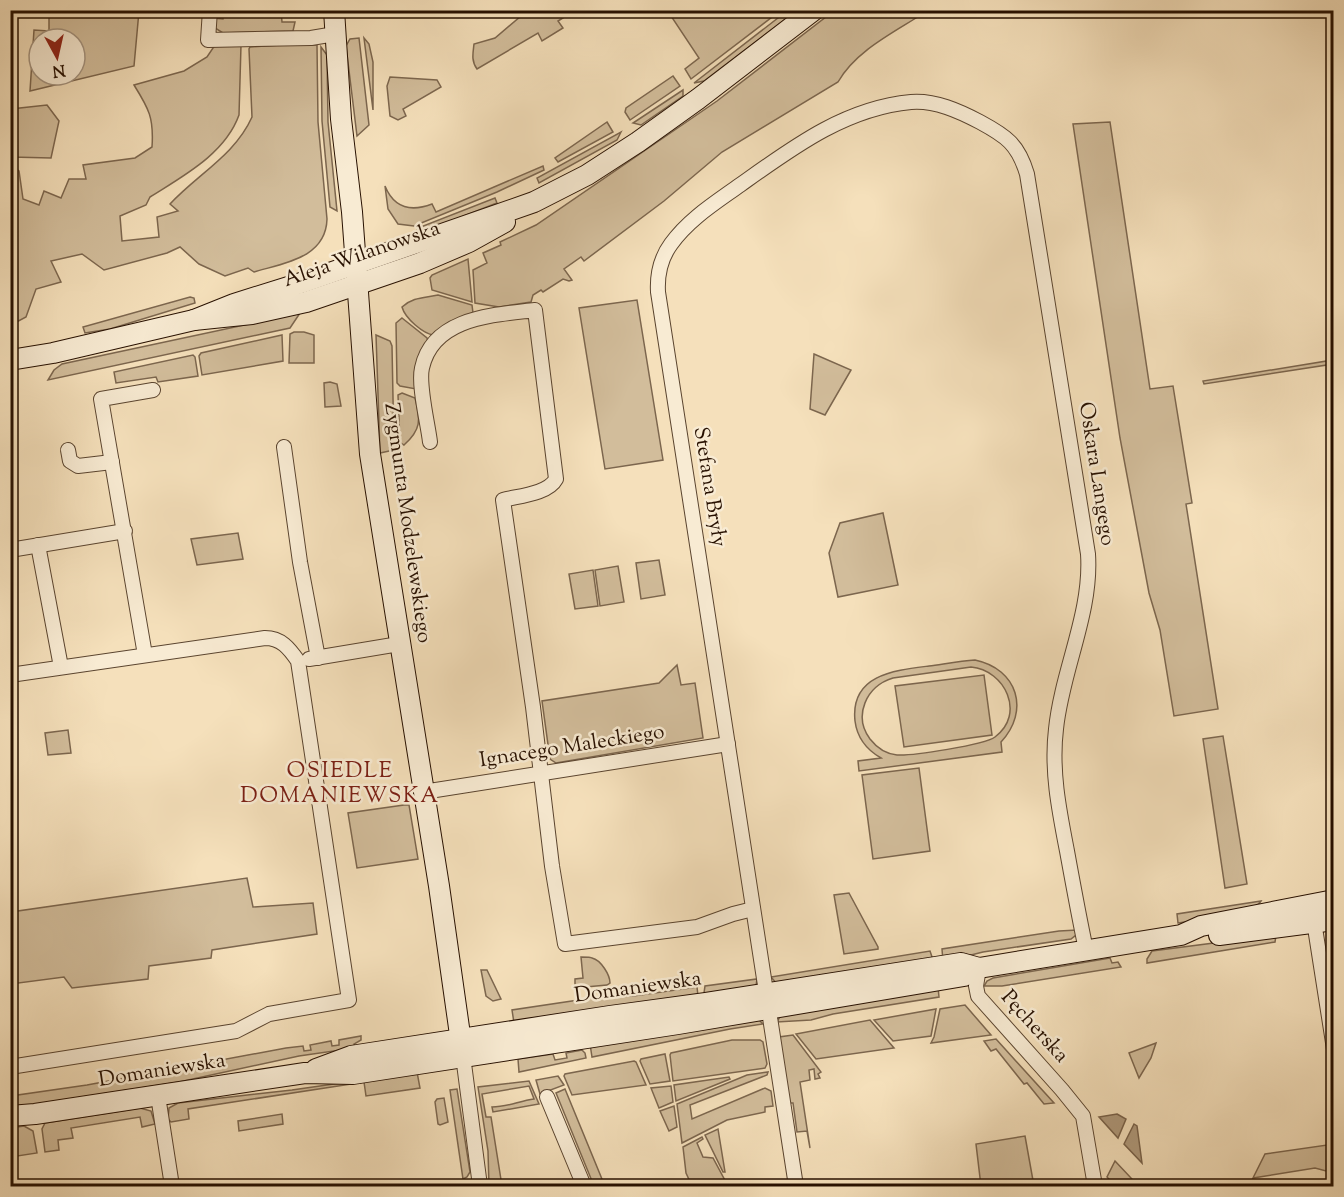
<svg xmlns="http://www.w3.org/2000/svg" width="1344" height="1197" viewBox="0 0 1344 1197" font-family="'Sorts Mill Goudy',serif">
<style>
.green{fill:#d2bd9b;stroke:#7c664e;stroke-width:1.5;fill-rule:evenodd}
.water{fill:#af997b;stroke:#79624a;stroke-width:1.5}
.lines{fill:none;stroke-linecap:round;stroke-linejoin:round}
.street-casing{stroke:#5a442f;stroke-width:16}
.secondary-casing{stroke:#271000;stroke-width:22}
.street{stroke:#f8ebd3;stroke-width:14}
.secondary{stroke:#f8ebd3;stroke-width:20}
.labels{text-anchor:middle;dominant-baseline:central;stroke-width:5;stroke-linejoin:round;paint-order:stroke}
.street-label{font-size:21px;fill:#271000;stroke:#f8ebd3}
.neighbourhood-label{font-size:22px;letter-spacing:1.5px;fill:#7a1f14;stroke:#f8ebd3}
</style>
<rect width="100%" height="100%" fill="#f5e0bb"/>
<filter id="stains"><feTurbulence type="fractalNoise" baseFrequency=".00333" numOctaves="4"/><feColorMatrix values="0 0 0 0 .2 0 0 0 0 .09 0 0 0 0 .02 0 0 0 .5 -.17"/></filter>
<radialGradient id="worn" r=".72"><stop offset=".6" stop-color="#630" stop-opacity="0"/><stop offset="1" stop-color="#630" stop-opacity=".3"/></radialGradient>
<g class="green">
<path d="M835,10L927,11C897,31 857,49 838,82L722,152L664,201L584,261L581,257L564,269L572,280L569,281L563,279L543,292L541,290L533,295L531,302L499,307L475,303L473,270L487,263L483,253L501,245L500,242L536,225L717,101Z"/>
<path d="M49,11H139L134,66L30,91L34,30L49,31ZM39,39H75V75H39Z"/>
<path d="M224,11H281L282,22H295L293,31L223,33L215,28L213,18L223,19Z"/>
<path d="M527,11L535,17L555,11H574L558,21L563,28L542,41L538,33L477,69C471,61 473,53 474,44L495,38Z"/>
<path d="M678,11V10L780,11L691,79L685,69L699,58L671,16Z"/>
<path d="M787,11H796L704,81L694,83Z"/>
<path d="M359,38L369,125L357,136L346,46L350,39Z"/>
<path d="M364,38L369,44L373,62V110Z"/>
<path d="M296,44L317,45L318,122L327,219C326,258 284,263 254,272L248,268L225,276L199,264L180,247L167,253L104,270L82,254L51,261L61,282L36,289L26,317L11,325L10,165L19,171L23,199L39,205L44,191L61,198L69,179H86L83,165L135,158L152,147C154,118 149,109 134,85L184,71L207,57L215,45H241L239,115C225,154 183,176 150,197L146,205L120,216L122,241L159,237L157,217L178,211L170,204C198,174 235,155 252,117L249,49L250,47Z"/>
<path d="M321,47L327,55L328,122L337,211L330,207L322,121Z"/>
<path d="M673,76L680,86L630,120L625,112L626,108Z"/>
<path d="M390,77L437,80L441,87L403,109L406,116L398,120L390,116L387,86Z"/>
<path d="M683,90V96L641,125L633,123Z"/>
<path d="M47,105L59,121L51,158L11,157V109Z"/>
<path d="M607,122L613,132L558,162L555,158Z"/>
<path d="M1110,122L1150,389L1173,386L1192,503L1186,504L1218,709L1174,716L1160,630L1149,593L1120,438L1073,124Z"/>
<path d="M621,132L617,140L539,183L537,178Z"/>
<path d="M543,166L544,170L497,192L414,226L398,224L388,209L385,186C394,208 411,212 432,204L436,212Z"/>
<path d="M495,198L497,203L415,235L418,228Z"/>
<path d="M468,259L472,302L432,290L430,278L432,275Z"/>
<path d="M438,295L472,305L473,313L450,322L434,335C423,334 405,318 402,307C413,297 424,298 438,295Z"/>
<path d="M190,297L194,298L195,303L110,329L85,333L83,327Z"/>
<path d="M637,300L663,460L605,469L579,308Z"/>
<path d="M300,313L290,328L48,380L54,370L62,364Z"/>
<path d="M402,318L427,338L428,343L416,389L400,386L397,383L396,323Z"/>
<path d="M294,332H304L314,335V363H289L290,334Z"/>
<path d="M282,335L283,361L202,375L199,356L201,353Z"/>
<path d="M376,335L390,341L392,346L394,450L380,453Z"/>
<path d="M814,354L851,370L825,415L810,409Z"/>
<path d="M193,355L195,357L198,376L158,382L156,377L116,383L114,372Z"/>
<path d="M1333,360V364L1204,384L1203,381Z"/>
<path d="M330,382L337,384L341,406L325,407L324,383Z"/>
<path d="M402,393L415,398C421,420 421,430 404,445L400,443L398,395Z"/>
<path d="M883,513L898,585L838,597L829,553L840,523Z"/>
<path d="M238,533L243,559L197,565L191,539Z"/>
<path d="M659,560L665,595L641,599L636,563Z"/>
<path d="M618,566L624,602L600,606L595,570Z"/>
<path d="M593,570L598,606L575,609L569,574Z"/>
<path d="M975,660C1018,669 1030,711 1001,742L1002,752L859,771L858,761L881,758C867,750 857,737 855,721C850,674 896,670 929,666C944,664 960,661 975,660ZM971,667C1005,670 1026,714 995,737C984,745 912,756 897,755C887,754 877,748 870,739C853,716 866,686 893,678Z"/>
<path d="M677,665L681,685L695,683L703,738L556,763L550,759L542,701L659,683Z"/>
<path d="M984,675L992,735L904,747L895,686Z"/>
<path d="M68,730L71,753L48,755L45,733Z"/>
<path d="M1223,736L1247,884L1225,888L1203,739Z"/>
<path d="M919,768L930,851L873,859L862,775Z"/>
<path d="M404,805H409L418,859L357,868L348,813Z"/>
<path d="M247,878L253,907L313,903L317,934L212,950L211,958L149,966L148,979L72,988L64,977L11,984V912Z"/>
<path d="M849,893L878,947V949L844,954L834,895Z"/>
<path d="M1261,901C1252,916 1196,920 1178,923L1177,914Z"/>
<path d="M1077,930L1076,935L1071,939L983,952L943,962L942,949L1059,931Z"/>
<path d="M1276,935L1275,942L1147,963V959L1152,951Z"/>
<path d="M930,951L934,963L777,984L771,977Z"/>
<path d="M581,957C582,957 591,957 592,958C601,960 610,975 610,983L607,985L575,988V979L583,978Z"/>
<path d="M1110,958L1112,963L1118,962L1121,967L1002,986H984L987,981L993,978Z"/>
<path d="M487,970L501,999L493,1001L486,996L481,970Z"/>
<path d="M757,979L756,986L705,995L704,993L705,986Z"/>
<path d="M697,987L698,996L514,1023L512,1010L592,998L633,996Z"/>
<path d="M938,987L939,997L833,1014L811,1020L777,1022L782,1013Z"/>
<path d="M965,1005L991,1035L931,1043L934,1037L940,1009Z"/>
<path d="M936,1009L931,1036L893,1041L874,1020Z"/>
<path d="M759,1020L763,1024L730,1029L592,1057L590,1044Z"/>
<path d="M870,1020L894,1048L816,1059L796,1034Z"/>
<path d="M793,1035L821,1072L818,1074L820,1078L815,1079L814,1069L809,1070L810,1080L800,1082L810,1148L807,1131L797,1132L793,1103H789L779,1037Z"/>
<path d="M361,1036V1040L354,1044L355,1048L299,1056L179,1082L11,1108V1096L87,1085L286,1048L303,1046L304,1051L311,1050L310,1045L331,1041L332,1046L339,1045V1040Z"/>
<path d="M996,1039L1054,1103L1044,1104L1027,1083L1024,1084L996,1049L991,1051L984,1041Z"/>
<path d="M732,1040H760L763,1042L767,1064L765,1068L673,1081L670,1055L671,1053Z"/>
<path d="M1156,1043L1151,1058L1139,1078L1129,1053Z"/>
<path d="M582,1050L585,1053L586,1058L519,1072L518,1059L553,1054L555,1060L567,1058L566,1053Z"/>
<path d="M665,1054L670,1081L650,1084L640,1061L641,1059Z"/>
<path d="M634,1061L636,1062L646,1085L572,1095L564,1076L565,1074Z"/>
<path d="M417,1072L420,1088L366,1096L364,1082L188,1109L189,1119L171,1122L168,1119L169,1108L178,1103L292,1090Z"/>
<path d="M768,1072L767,1075L690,1105L692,1119L765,1088L771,1091L773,1106L765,1107V1112L727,1120L682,1143L677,1104L747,1075Z"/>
<path d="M558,1076L564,1085L540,1094L536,1080Z"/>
<path d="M729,1077L730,1079L676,1101L674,1085Z"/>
<path d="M529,1081L539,1104L493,1112L492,1107C508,1107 519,1101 534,1099L529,1086L482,1094L486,1117H491L502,1186H489L488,1151L478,1087Z"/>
<path d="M671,1086L673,1102L659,1108L651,1088Z"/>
<path d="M457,1089L470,1172L467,1177L463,1179L450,1090Z"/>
<path d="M565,1089L604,1184L594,1186L556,1093Z"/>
<path d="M444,1098L448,1122L440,1125L438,1124L435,1102L437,1099Z"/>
<path d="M674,1106L677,1127L669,1131L660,1111Z"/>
<path d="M140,1108L151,1111L155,1124L142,1127L140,1117L71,1128L73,1138L58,1140L59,1150L45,1152L42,1129L45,1123Z"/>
<path d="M282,1114L283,1124L239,1131L238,1121Z"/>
<path d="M24,1126L33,1131L37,1153L11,1157V1128Z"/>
<path d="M718,1129L725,1172H723L705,1135Z"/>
<path d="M1025,1136L1034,1186H981L976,1144Z"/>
<path d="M702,1137L703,1139L697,1143L703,1157L713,1158L728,1186H692L686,1173L683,1147Z"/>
<path d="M1327,1145L1330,1167L1326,1171L1315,1168L1253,1178L1265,1154Z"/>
<path d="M1115,1161L1132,1179L1121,1186H1115L1107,1177Z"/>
</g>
<g class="water">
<path d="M1117,1114L1126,1119L1118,1138L1099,1117Z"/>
<path d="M1134,1124L1137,1126L1142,1163L1124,1144Z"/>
</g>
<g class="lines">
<defs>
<g id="street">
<path d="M210,10L208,40L311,38L335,34"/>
<path d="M430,442C428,424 418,385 422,368C433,317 494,315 535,310L556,479C548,494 518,496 503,500L533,707L552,866L565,944L697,927L733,914L753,909"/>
<path d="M284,447L300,562L318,658"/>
<path d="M68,450L70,461L78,466L112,462"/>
<path d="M38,545L61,667"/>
<path d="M10,550L125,531"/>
<path d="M145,655L101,399L153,390"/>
<path d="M309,659L399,644"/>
<path d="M10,675L265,638C281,638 289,648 298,661L349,1000L269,1014L236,1031L10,1067"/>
<path d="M423,792L728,744"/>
<path d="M1313,915L1334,1049"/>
<path d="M979,968L976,986L978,996L1062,1090L1083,1116L1095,1186"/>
<path d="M463,1056L480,1186"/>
<path d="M158,1096L172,1186"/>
<path d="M547,1097L584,1186"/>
<path d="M796,1186L658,292C657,274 660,259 671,244C689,219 715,203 740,185C792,148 845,108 911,102C935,100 959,111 980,122C1006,136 1018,144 1027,174L1088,554C1092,613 1062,670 1056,729C1051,770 1059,810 1067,851C1073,884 1079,917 1086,950"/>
</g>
<g id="secondary">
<path d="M334,10L341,119L352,212L370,454L439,886L463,1056"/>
<path d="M194,320L234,304L301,283L534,202L587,175L638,142L698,99L814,10"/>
<path d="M10,360L53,353L194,320L252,314L306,302L420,263L469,242L505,222"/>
<path d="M1219,935L1334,920"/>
<path d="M316,1069L351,1056L610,1016L706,1003L961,963L979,968"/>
<path d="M10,1116L35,1114L305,1073L353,1074L678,1024L964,976L979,968L1181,935L1201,926L1334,900"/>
</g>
</defs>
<use href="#street" class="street-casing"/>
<use href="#secondary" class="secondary-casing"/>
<use href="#street" class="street"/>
<use href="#secondary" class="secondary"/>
</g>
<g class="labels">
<g class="street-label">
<text transform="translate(362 255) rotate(-19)">Aleja Wilanowska</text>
<text transform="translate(1096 474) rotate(81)">Oskara Langego</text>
<text transform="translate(709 487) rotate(81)">Stefana Bryły</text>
<text transform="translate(407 523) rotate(82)">Zygmunta Modzelewskiego</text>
<text transform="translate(572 747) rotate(-9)">Ignacego Maleckiego</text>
<text transform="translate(638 988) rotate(-8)">Domaniewska</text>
<text transform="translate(1034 1027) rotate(48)">Pęcherska</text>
<text transform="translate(162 1071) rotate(-9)">Domaniewska</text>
</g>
<g class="neighbourhood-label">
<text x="340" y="772">OSIEDLE<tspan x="340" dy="25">DOMANIEWSKA</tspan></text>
</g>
</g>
<rect width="1344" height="1197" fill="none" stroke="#f5e0bb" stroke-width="36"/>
<rect x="12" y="12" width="1320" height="1173" fill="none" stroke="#271000" stroke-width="3"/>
<rect x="18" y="18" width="1308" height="1161" fill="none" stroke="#271000" stroke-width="1.5"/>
<g transform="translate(57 57) rotate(172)"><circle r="28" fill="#f8ebd3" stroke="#a4937f" stroke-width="1.5"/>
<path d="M0-4.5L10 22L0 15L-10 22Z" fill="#8f2418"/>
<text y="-9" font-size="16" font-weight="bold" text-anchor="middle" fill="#271000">N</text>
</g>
<rect width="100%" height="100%" filter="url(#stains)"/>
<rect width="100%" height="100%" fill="url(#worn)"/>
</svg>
